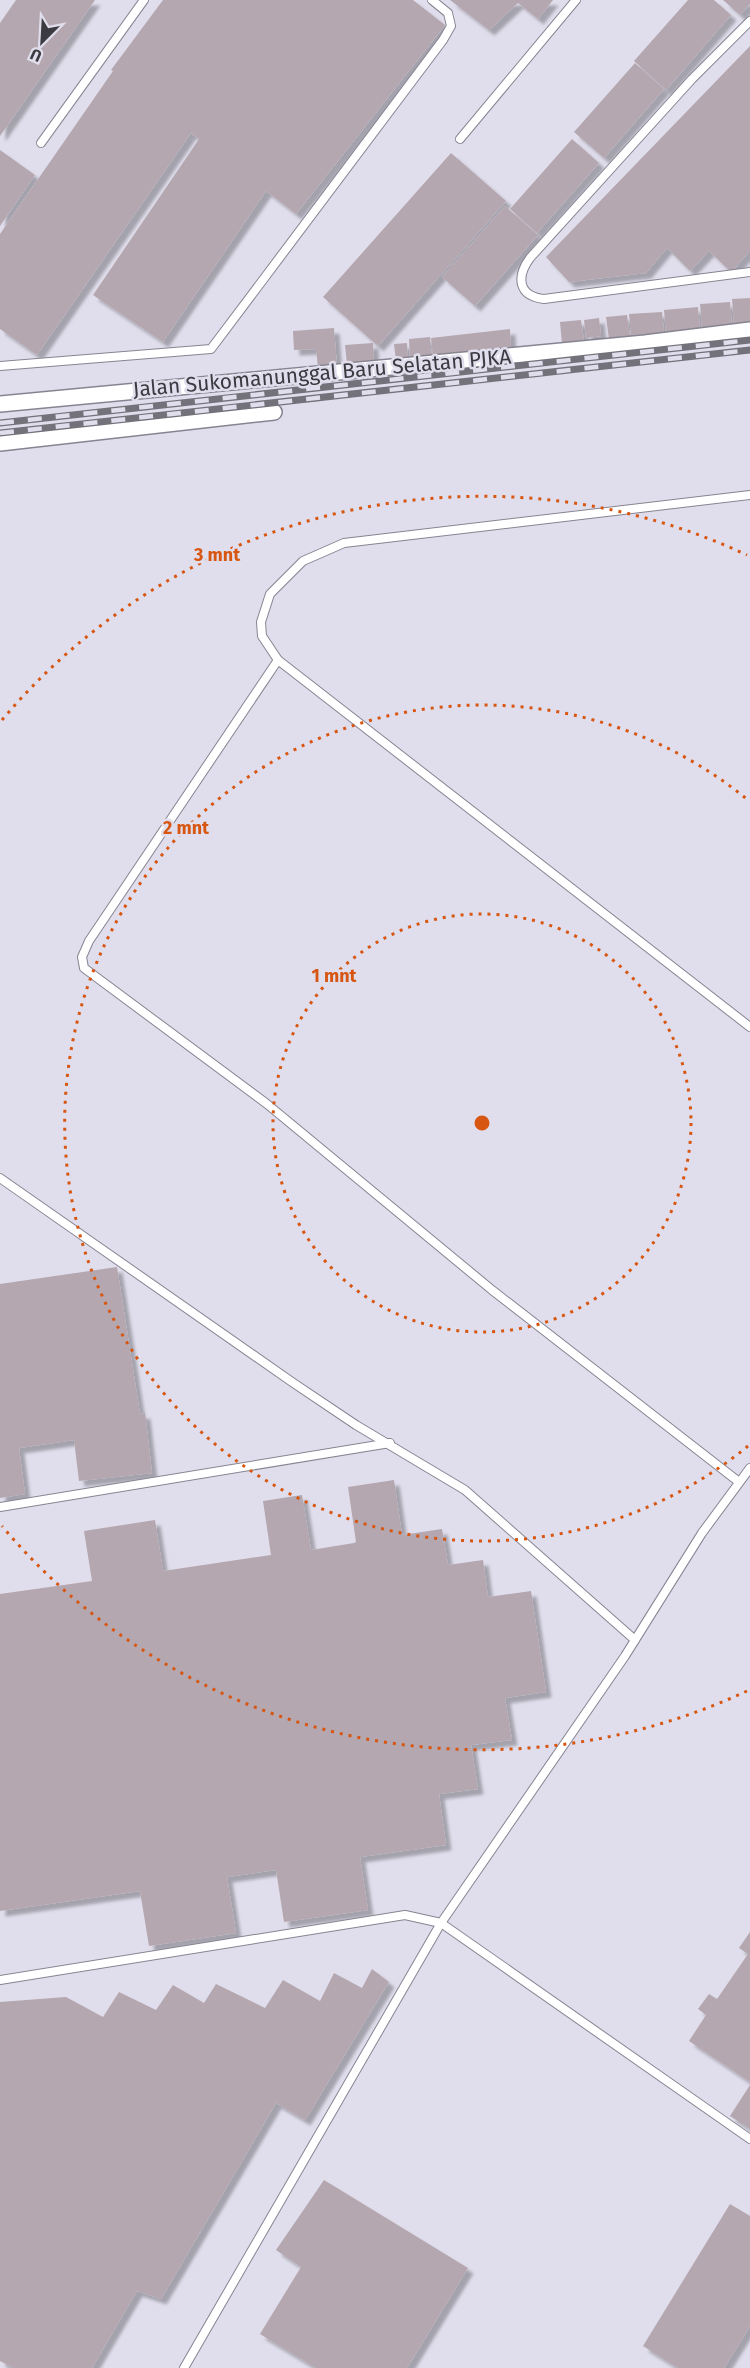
<svg xmlns="http://www.w3.org/2000/svg" width="750" height="2368" viewBox="0 0 750 2368" font-family="'Fira Sans',sans-serif">
<style>
.building{fill:#b5a7af;filter:url(#shadow)}
.lines{fill:none;stroke-linecap:round;stroke-linejoin:round}
.service-casing{stroke:#878492;stroke-width:10}
.minor-casing{stroke:#878492;stroke-width:18}
.service{stroke:#fff;stroke-width:8}
.minor{stroke:#fff;stroke-width:15}
.rail-casing{stroke:#73717a;stroke-width:7}
.rail{stroke:#e0deec;stroke-width:4.5;stroke-dasharray:14;stroke-linecap:butt}
.ring{fill:none;stroke:#d75611;stroke-width:3;stroke-dasharray:3 6}
.labels{text-anchor:middle;dominant-baseline:central;stroke-width:5;stroke-linejoin:round;paint-order:stroke}
.street-label{font-size:21px;fill:#3b3a40;stroke:#e0deec}
.centre{fill:#d75611;stroke:#e0deec;stroke-width:3}
.ring-label{font-size:18px;text-anchor:middle;font-weight:bold;fill:#d75611;stroke:#e0deec;stroke-width:5;stroke-linejoin:round;paint-order:stroke}
</style>
<defs>
<filter id="shadow"><feDropShadow dx="5.5" dy="5.5" stdDeviation="1.5" flood-color="#0004"/></filter>
</defs>
<rect width="100%" height="100%" fill="#e0deec"/>
<g class="building">
<path d="M16,0H95L0,136V23Z"/>
<path d="M163,0H413L445,25L296,214L266,191L163,342L93,295L199,139L191,133L37,355L0,329V234L113,71L111,70Z"/>
<path d="M450,0H553L538,19L518,3L489,30Z"/>
<path d="M688,0H714L731,15L666,90L634,61Z"/>
<path d="M723,0H750V4L740,15Z"/>
<path d="M750,46V251L731,272L709,251L690,271L667,248L646,273L569,282L546,257Z"/>
<path d="M635,63L664,89L604,158L574,132Z"/>
<path d="M572,139L599,163L537,233L510,209Z"/>
<path d="M0,150L35,175L0,226Z"/>
<path d="M451,153L506,201L378,346L323,297Z"/>
<path d="M505,206L538,235L475,306L442,277Z"/>
<path d="M750,298V325L734,326L732,299Z"/>
<path d="M730,302L732,327L702,329L700,304Z"/>
<path d="M698,307L700,330L666,333L664,310Z"/>
<path d="M662,312L664,333L631,335L629,314Z"/>
<path d="M627,315L630,337L609,339L606,317Z"/>
<path d="M599,318L601,336L586,338L584,320Z"/>
<path d="M581,320L584,341L562,344L560,322Z"/>
<path d="M334,328L337,367L318,368L316,349L294,350L293,331Z"/>
<path d="M510,329L511,350L433,355L431,338Z"/>
<path d="M430,337L432,358L410,360L409,339Z"/>
<path d="M373,343L374,363L347,365L345,345Z"/>
<path d="M407,343L408,360L396,361L394,344Z"/>
<path d="M117,1267L140,1414L145,1413L152,1473L79,1481L74,1440L19,1448L25,1494L0,1498V1284Z"/>
<path d="M394,1480L402,1535L442,1529L448,1565L483,1560L488,1597L531,1591L546,1692L505,1698L512,1740L471,1745L478,1789L439,1794L446,1845L360,1857L368,1910L284,1922L276,1870L227,1877L236,1933L149,1946L140,1891L0,1911V1594L92,1581L84,1531L155,1520L163,1571L271,1555L263,1501L302,1495L311,1550L354,1543L356,1542L348,1487Z"/>
<path d="M750,1932V2082L689,2041L706,2015L698,2009L709,1994L717,1999L748,1954L739,1948Z"/>
<path d="M372,1969L389,1982L305,2120L276,2103L161,2299L137,2291L92,2368H14L0,2361V2002L66,1997L103,2017L119,1992L156,2010L173,1985L204,2003L216,1984L265,2008L283,1980L320,2001L334,1973L362,1988Z"/>
<path d="M750,2085V2129L730,2116Z"/>
<path d="M324,2180L468,2268L407,2368H316L260,2334L301,2267L276,2250Z"/>
<path d="M730,2204L750,2216V2326L724,2368H678L643,2346Z"/>
</g>
<g class="lines">
<defs>
<g id="service">
<path d="M750,21L692,79L530,258C516,277 518,296 544,299L750,272"/>
<path d="M460,139L576,0"/>
<path d="M41,143L144,0"/>
<path d="M0,366L211,349L443,40L451,26L448,13L432,0"/>
<path d="M750,495L344,543L303,561L270,594L261,622L262,636L278,660L750,1027"/>
<path d="M278,660L89,941L82,957L84,968L267,1104L492,1290L739,1482"/>
<path d="M0,1178L292,1382L356,1425L465,1490L635,1640"/>
<path d="M0,1507L390,1443"/>
<path d="M0,1980L405,1915L441,1923L750,2139"/>
<path d="M184,2368L441,1923L625,1656L702,1533L750,1468"/>
</g>
<g id="minor">
<path d="M0,404L645,343L750,330"/>
<path d="M0,443L274,412"/>
</g>
</defs>
<use href="#service" class="service-casing"/>
<use href="#minor" class="minor-casing"/>
<use href="#service" class="service"/>
<use href="#minor" class="minor"/>
<defs>
<g id="rail">
<path d="M0,423L750,340"/>
<path d="M0,433L750,350"/>
</g>
</defs>
<use href="#rail" class="rail-casing"/>
<use href="#rail" class="rail"/>
</g>
<g class="ring">
<circle cx="482" cy="1123" r="209"/>
<path d="M748 1446A418 418 0 1 1 748 800"/>
<path d="M747 1691A627 627 0 0 1 2 1526M2 720A627 627 0 0 1 747 555"/>
</g>
<g class="labels">
<g class="street-label">
<text transform="translate(322 373) rotate(-5)">Jalan Sukomanunggal Baru Selatan PJKA</text>
</g>
</g>
<circle cx="482" cy="1123" r="9" class="centre"/>
<g class="ring-label">
<text x="217" y="561">3 mnt</text>
<text x="186" y="834">2 mnt</text>
<text x="334" y="982">1 mnt</text>
</g>
<g transform="translate(42 42) rotate(204)" stroke="#e0deec" stroke-width="4.5" paint-order="stroke">
<path d="M0-4.5L10 22L0 15L-10 22Z" fill="#3b3a40"/>
<text y="-9" font-size="16" font-weight="bold" text-anchor="middle" fill="#3b3a40">U</text>
</g>
</svg>
